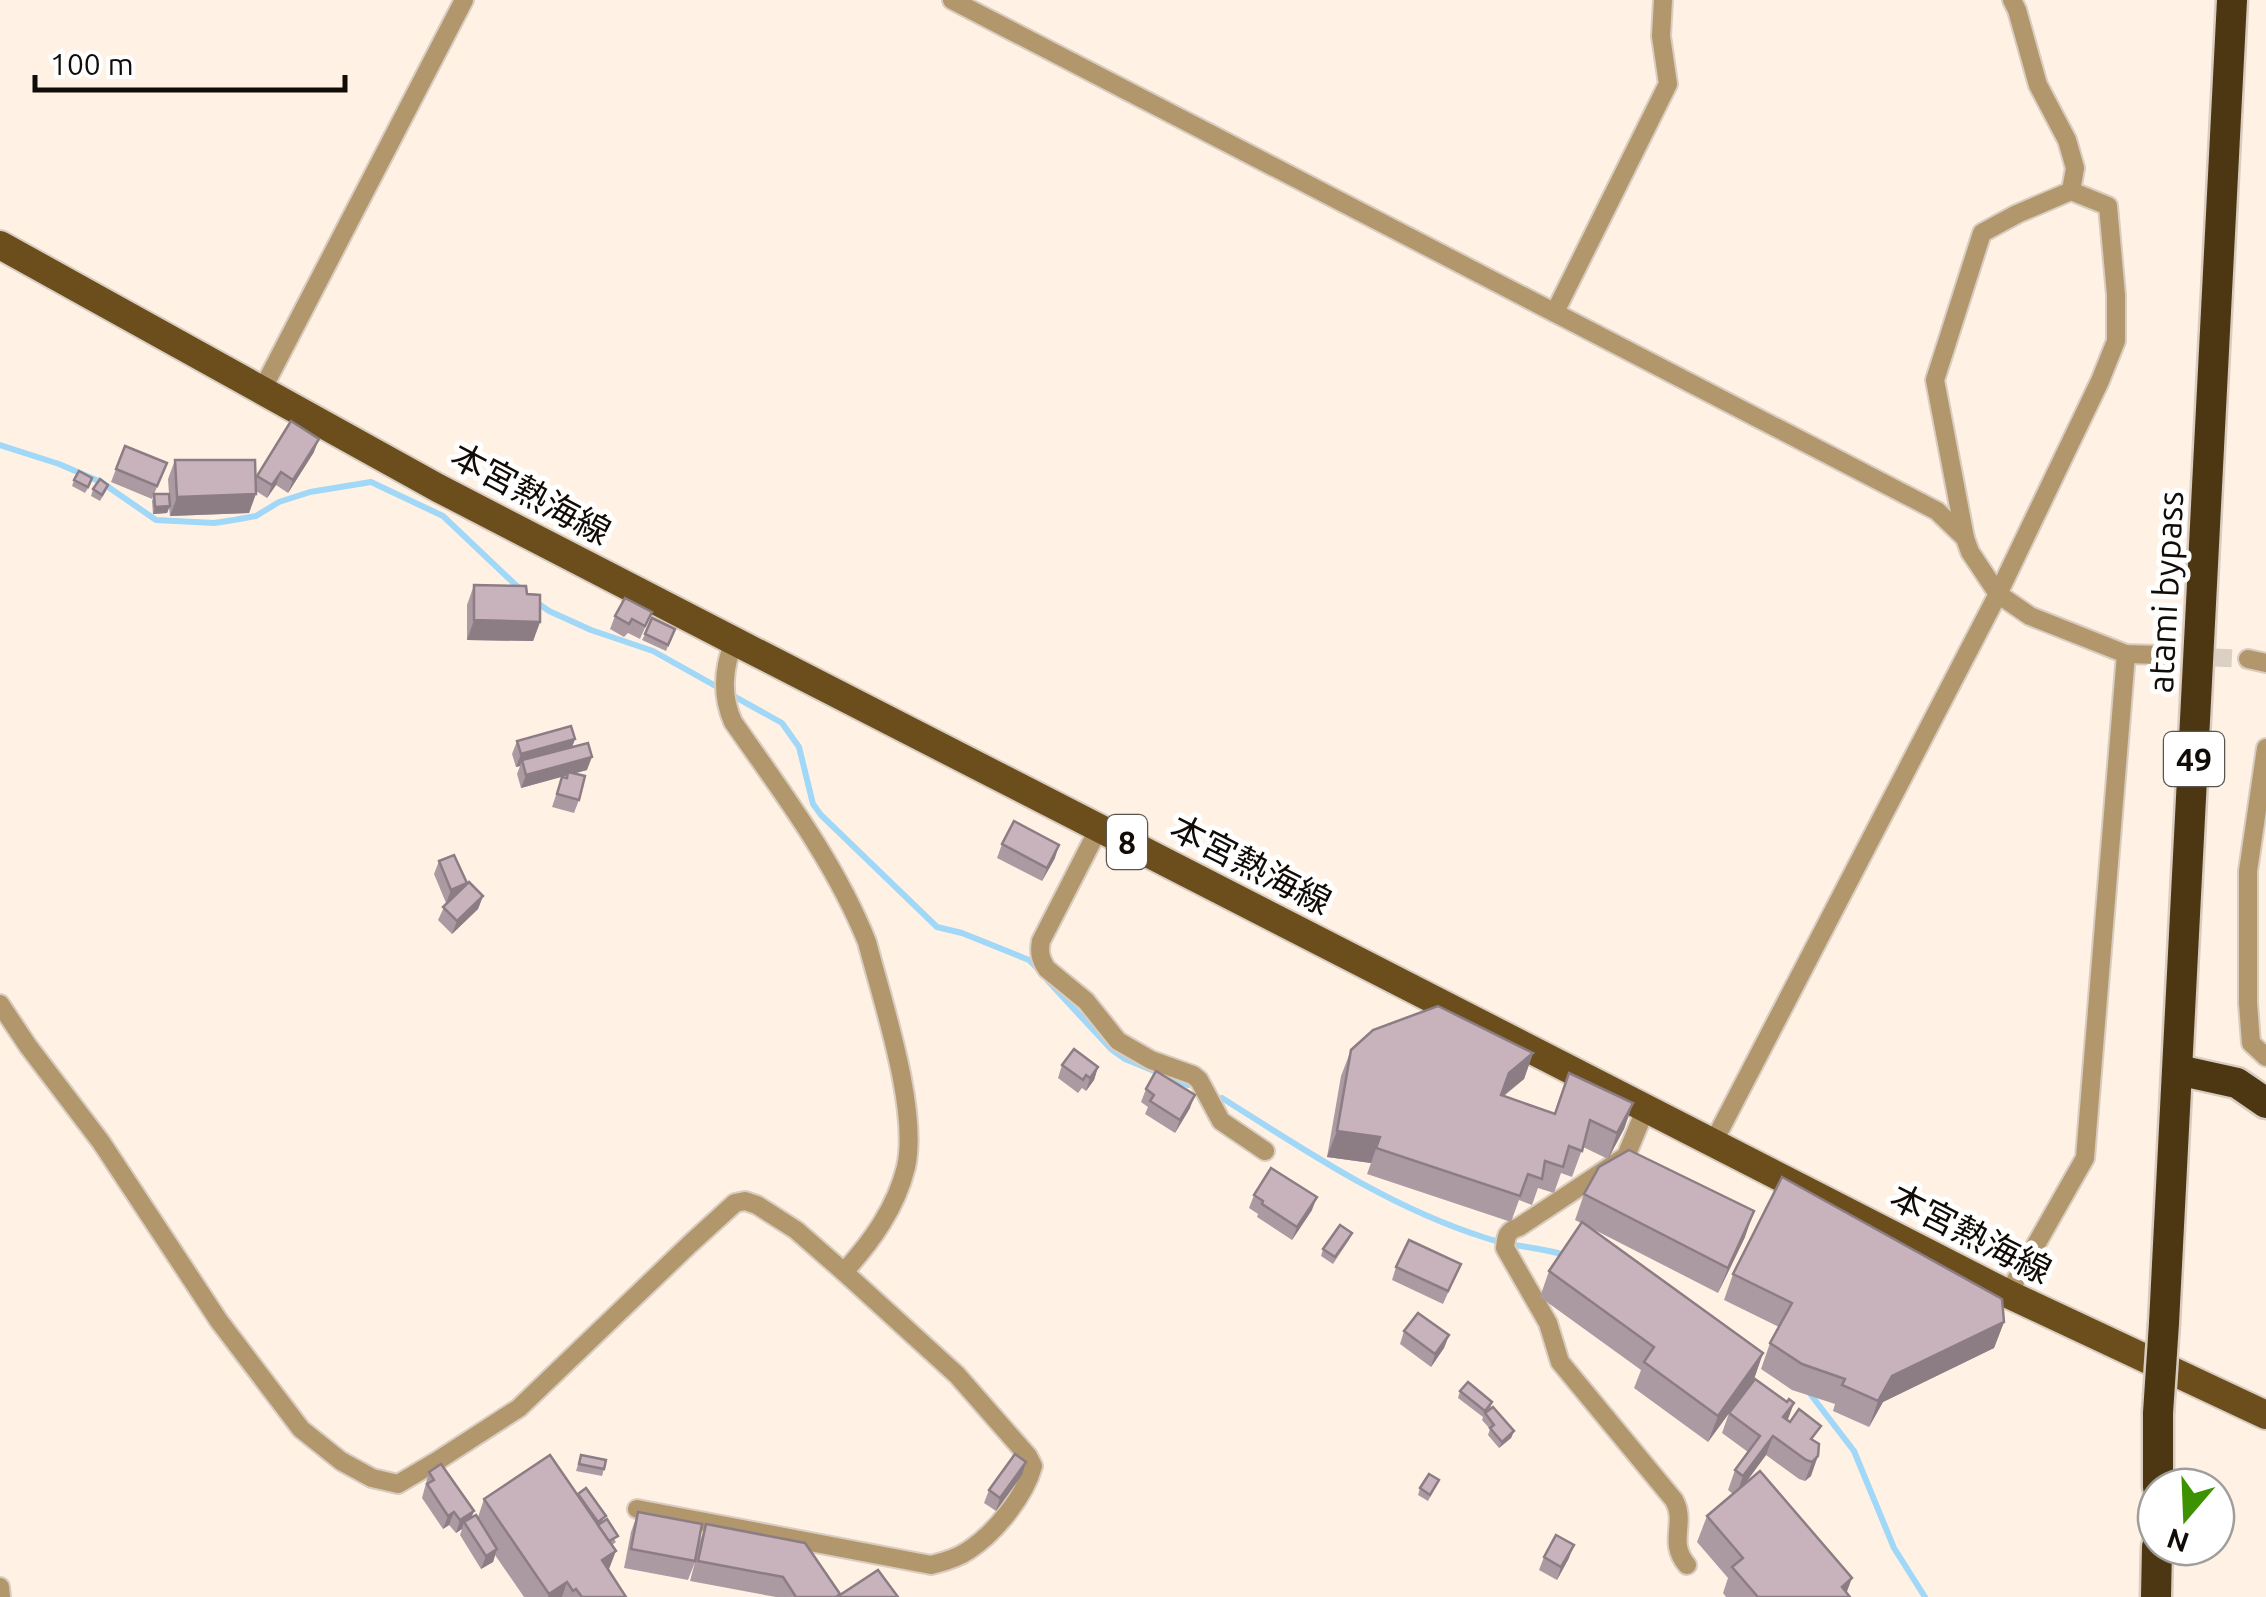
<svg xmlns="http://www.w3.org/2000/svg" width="2266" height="1597" viewBox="0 0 2266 1597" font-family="Ubuntu,'Noto Sans JP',sans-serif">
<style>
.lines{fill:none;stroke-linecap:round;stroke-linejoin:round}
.stream{stroke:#a1d7f7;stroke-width:6}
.street-tunnel{stroke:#dbd0c4;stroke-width:18;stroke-dasharray:18 9;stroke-linecap:butt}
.street-casing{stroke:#d9cdc1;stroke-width:22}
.primary-casing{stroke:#d9cdc1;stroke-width:32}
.highway-casing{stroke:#d9cdc1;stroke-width:35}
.street{stroke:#b3976c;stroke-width:18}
.primary{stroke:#6b4e1c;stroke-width:28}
.highway{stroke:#4c3712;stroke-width:30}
.highway-bridge-casing{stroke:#d9cdc1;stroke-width:35;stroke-linecap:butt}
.highway-bridge{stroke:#4c3712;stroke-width:30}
.wall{fill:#ac9aa3}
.shaded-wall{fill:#8c7d84}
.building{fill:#c8b3bd;stroke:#8c7d84;stroke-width:2.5}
.labels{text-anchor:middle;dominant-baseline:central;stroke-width:10;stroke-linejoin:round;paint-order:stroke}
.shield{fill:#fff;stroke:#585551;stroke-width:2.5}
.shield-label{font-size:32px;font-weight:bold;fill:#110c07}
.street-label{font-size:35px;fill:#110c07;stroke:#fff}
</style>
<rect width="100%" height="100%" fill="#fff2e5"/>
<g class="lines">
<g class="stream">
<path d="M0,445L59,464L101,482L156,520L214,523L234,520L256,516L279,502L310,492L371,482L443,516L522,591"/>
<path d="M536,602L549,611L591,630L653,651L782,723L799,747L813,804L821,815L937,927L962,933L1029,960L1040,971"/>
<path d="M1048,981L1111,1049L1125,1059L1188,1085"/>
<path d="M1222,1098C1306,1151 1390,1208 1486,1238C1512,1247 1541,1247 1568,1256"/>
<path d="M1808,1391L1854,1451L1894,1548L1925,1597"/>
</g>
<path class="street-tunnel" d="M2160,655L2248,659"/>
<defs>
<g id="street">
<path d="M952,0L1937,511L1965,538"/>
<path d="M2012,0L2017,10L2038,85L2067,140L2075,168L2071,191L2017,214L1982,233L1935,380L1965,538L1970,552L1998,594L2030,616L2126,654L2160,655"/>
<path d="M1555,312L1668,84L1661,36L1663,0"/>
<path d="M261,392L464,0"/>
<path d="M734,641C723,669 721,695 733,722C782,792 835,862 867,942C882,1000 919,1110 906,1167C896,1208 872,1241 844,1272"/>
<path d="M2248,659L2266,663"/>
<path d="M2266,748L2248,871V1003L2251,1043L2266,1057"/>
<path d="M1099,828L1041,941C1039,952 1040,959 1047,969L1086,1001L1118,1041L1151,1060L1193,1075L1199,1080L1221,1121L1265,1151"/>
<path d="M0,1004L28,1046L101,1142L219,1321L301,1429L341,1461L372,1478L398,1484L437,1461L519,1408L690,1244L735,1203L745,1201L757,1205L796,1230L844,1272L957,1375L1028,1456L1033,1466C1025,1496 995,1533 969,1550C958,1558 944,1562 931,1565L637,1509"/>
<path d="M1646,1108L1626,1156L1519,1227C1507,1231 1506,1236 1505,1248L1548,1323L1560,1362L1674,1500C1687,1523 1667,1542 1687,1565"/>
<path d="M1713,1143L1998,594L2100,381L2116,341V295L2108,206L2071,191"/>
<path d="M2008,1294L2085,1158L2126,654"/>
<path d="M0,1587L1,1597"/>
</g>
<path id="primary" d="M0,245L438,488L734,641L2008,1294L2266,1415"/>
<g id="highway">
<path d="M2178,1070L2237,1083L2266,1103"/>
<path d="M2164,1323L2232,0"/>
<path d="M2158,1487V1413"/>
<path d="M2156,1597L2157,1547"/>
</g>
</defs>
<use href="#street" class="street-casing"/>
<use href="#primary" class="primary-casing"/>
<use href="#highway" class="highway-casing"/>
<use href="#street" class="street"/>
<use href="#primary" class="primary"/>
<use href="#highway" class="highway"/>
<defs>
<path id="highway-bridge" d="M2158,1413L2164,1323"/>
</defs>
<use href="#highway-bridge" class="highway-bridge-casing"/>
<use href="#highway-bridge" class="highway-bridge"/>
</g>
<g class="wall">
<path d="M125,446L167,463L152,499L111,482Z"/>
<path d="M314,452L288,493L276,485L267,498L256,491L249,513L170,516L169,507L167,513L153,514L152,501L154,494H169L168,479L175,460L255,479L257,476Z"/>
<path d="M74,480L90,485L85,493L72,486Z"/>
<path d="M93,489L106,491L100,501L91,496Z"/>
<path d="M474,585L527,594L540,622L533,641L467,640V605Z"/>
<path d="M652,612L640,639L628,633L624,637L610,629L615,616Z"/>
<path d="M675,629L666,651L642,640L645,634Z"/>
<path d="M575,739L572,747L587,770L575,773L579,800L574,813L552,807L562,777L566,778L567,775L521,788L517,774L520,766L516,767L512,754L517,741Z"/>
<path d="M1002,844L1055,858L1042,881L997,858Z"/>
<path d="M439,861L483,896L478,909L452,934L438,920L446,903L434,874Z"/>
<path d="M1351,1050L1533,1053L1524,1079L1504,1096L1554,1114L1633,1103L1624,1129L1608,1159L1583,1147L1572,1177L1561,1173L1554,1193L1538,1188L1532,1205L1519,1200L1511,1222L1367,1174L1371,1163L1327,1157L1341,1076Z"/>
<path d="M1062,1065L1098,1067L1094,1080L1086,1091L1082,1088L1078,1093L1058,1078Z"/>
<path d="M1146,1089L1190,1108L1175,1133L1145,1114L1148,1107L1141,1102Z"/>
<path d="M1584,1194L1745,1237L1718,1293L1589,1227L1763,1353L1754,1379L1708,1442L1634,1388L1641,1370L1540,1297L1549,1271L1581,1223L1575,1220Z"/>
<path d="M1254,1195L1312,1210L1292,1240L1257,1217L1258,1214L1249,1208Z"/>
<path d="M1352,1233L1349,1240L1333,1264L1321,1256L1323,1249Z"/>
<path d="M1461,1264L1443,1304L1392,1280L1396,1267Z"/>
<path d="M1733,1274L2004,1322L1994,1348L1883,1402L1869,1427L1833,1411L1835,1404L1792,1390L1761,1369L1770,1343L1779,1327L1724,1300Z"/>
<path d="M1404,1331L1449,1335L1444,1348L1431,1367L1400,1344Z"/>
<path d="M1460,1391L1492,1402L1490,1409L1514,1431L1511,1438L1499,1448L1488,1435L1490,1429L1482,1420L1483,1417L1458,1398Z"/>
<path d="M1787,1402L1794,1403L1787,1420L1815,1442L1811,1476L1805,1481L1799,1479L1766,1455L1745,1483L1850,1597H1726L1723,1593L1728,1578L1697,1542L1707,1516L1733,1494L1728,1490L1735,1470L1748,1452L1722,1433L1729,1413Z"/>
<path d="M581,1455L604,1469L602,1476L576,1471Z"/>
<path d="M429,1472L471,1518L478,1517L484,1499L577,1495L604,1522L616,1542L612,1545L608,1571L626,1597H524L495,1555L493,1562L481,1569L460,1535L462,1529L456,1533L449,1525L443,1529L422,1498Z"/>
<path d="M1022,1475L996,1511L984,1503L989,1490Z"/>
<path d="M1439,1480L1428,1501L1418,1495L1420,1488Z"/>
<path d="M638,1512L699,1543L706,1524L840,1594L898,1597H776L690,1581L695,1562L688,1580L624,1568L631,1532Z"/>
<path d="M1544,1557L1569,1558L1557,1580L1539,1570Z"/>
</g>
<g class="shaded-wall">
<path d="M319,439L314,452L288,493L293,480Z"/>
<path d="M281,472L276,485L267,498L272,485Z"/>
<path d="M256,494L249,513L170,516L177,497Z"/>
<path d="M170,506L167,513L153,514L155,507Z"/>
<path d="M474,620L540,622L533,641L467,640Z"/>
<path d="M575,739L570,752L522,760L520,766L516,767L521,754Z"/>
<path d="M592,757L587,770L521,788L526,775Z"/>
<path d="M1059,845L1055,858L1042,881L1047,868Z"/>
<path d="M467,883L462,896L446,903L451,890Z"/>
<path d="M483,896L478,909L452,934L457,921Z"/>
<path d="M1533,1053L1524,1079L1499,1099L1509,1073Z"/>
<path d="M1098,1067L1094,1080L1086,1091L1090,1078Z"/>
<path d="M1195,1095L1190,1108L1175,1133L1180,1120Z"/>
<path d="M1633,1103L1624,1129L1608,1159L1617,1133Z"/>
<path d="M1337,1131L1380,1137L1371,1163L1327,1157Z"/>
<path d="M1317,1197L1312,1210L1292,1240L1297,1227Z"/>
<path d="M1754,1211L1745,1237L1718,1293L1728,1268Z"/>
<path d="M2004,1322L1994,1348L1883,1402L1869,1427L1878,1401L1892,1376Z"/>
<path d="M1449,1335L1444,1348L1431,1367L1435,1354Z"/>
<path d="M1763,1353L1754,1379L1708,1442L1718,1416Z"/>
<path d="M1794,1403L1787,1422L1783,1417Z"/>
<path d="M1514,1431L1511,1438L1499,1448L1502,1442Z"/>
<path d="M1773,1436L1766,1455L1736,1496L1743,1476Z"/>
<path d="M1818,1456L1811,1476L1805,1481L1812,1462Z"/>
<path d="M1026,1462L1022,1475L996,1511L1000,1498Z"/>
<path d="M474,1511L469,1524L464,1522L462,1529L456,1533L460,1520Z"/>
<path d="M454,1512L449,1525L443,1529L448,1516Z"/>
<path d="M1574,1545L1569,1558L1557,1580L1561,1567Z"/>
<path d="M497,1549L493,1562L481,1569L486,1556Z"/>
<path d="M616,1551L606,1577L602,1560Z"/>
<path d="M1852,1578L1845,1597L1842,1587Z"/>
<path d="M567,1582L562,1597H548L549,1594Z"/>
</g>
<g class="building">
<path d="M291,421L319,439L293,480L281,472L272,485L257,476Z"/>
<path d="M125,446L167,463L157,486L116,469Z"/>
<path d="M175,460H255L256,494L177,497Z"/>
<path d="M79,471L92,478L88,487L74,480Z"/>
<path d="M100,479L108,485L102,495L93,489Z"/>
<path d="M154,494H169L170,506L155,507Z"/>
<path d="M474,585L526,586L527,594L540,595V622L474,620Z"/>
<path d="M625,598L652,612L645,626L632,619L629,624L615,616Z"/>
<path d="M652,618L675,629L668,645L645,634Z"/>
<path d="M571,726L575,739L521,754L517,741Z"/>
<path d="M588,743L592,757L526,775L522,760Z"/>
<path d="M568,772L585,776L579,800L557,794L562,777L567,778Z"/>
<path d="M1014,821L1059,845L1047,868L1002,844Z"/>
<path d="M454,855L467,883L451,890L439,861Z"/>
<path d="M469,882L483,896L457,921L443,907Z"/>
<path d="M1438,1006L1533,1053L1509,1073L1501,1095L1555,1114L1569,1073L1633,1103L1617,1133L1590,1120L1582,1151L1569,1146L1563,1167L1545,1161L1542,1179L1528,1174L1520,1196L1376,1148L1380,1137L1337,1131L1351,1050L1373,1030Z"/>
<path d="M1074,1049L1098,1067L1090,1078L1086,1075L1083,1080L1062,1065Z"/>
<path d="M1156,1071L1195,1095L1180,1120L1150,1101L1154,1095L1146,1089Z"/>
<path d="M1629,1150L1754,1211L1728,1268L1584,1194L1599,1167Z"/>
<path d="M1271,1168L1317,1197L1297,1227L1262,1204L1263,1201L1254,1195Z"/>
<path d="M1782,1177L2002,1299L2004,1322L1892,1376L1878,1401L1842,1385L1845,1379L1802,1364L1770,1343L1792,1303L1733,1274Z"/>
<path d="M1582,1222L1763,1353L1718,1416L1644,1362L1654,1347L1549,1271Z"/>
<path d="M1340,1225L1352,1233L1335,1257L1323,1249Z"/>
<path d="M1409,1240L1461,1264L1448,1291L1396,1267Z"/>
<path d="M1418,1313L1449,1335L1435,1354L1404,1331Z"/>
<path d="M1755,1379L1787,1402L1789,1399L1794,1403L1783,1417L1790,1422L1799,1409L1821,1426L1811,1439L1819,1444L1818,1456L1812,1462L1806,1460L1773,1436L1743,1476L1735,1470L1760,1436L1729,1413Z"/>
<path d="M1468,1382L1492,1402L1485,1411L1460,1391Z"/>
<path d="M1493,1407L1514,1431L1502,1442L1490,1428L1494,1425L1485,1413Z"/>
<path d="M1015,1454L1026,1462L1000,1498L989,1490Z"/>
<path d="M550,1455L616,1551L602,1560L626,1597H582L576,1589L573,1591L567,1582L549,1594L484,1499Z"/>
<path d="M581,1455L606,1460L604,1469L579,1464Z"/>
<path d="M441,1464L474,1511L460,1520L454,1512L448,1516L427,1484L434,1480L429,1472Z"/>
<path d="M1760,1471L1852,1578L1842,1587L1850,1597H1758L1732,1567L1743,1558L1707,1516Z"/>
<path d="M1429,1474L1439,1480L1430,1495L1420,1488Z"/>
<path d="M586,1488L606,1516L598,1522L578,1494Z"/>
<path d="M638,1512L702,1524L695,1561L631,1549Z"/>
<path d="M476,1515L497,1549L486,1556L464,1522Z"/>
<path d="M607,1519L618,1536L609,1541L598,1525Z"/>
<path d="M706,1524L805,1543L840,1594L836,1597H796L783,1577L698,1561Z"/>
<path d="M1556,1535L1574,1545L1561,1567L1544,1557Z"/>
<path d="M878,1570L898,1597H837Z"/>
</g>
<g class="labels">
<g class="shield">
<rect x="2164" y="732" width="60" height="54" rx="8"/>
<rect x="1107" y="815" width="40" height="54" rx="8"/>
</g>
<g class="shield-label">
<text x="2194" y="759">49</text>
<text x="1127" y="842">8</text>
</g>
<g class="street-label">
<text transform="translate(531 493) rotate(28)">本宮熱海線</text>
<text transform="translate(2165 592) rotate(-87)">atami bypass</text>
<text transform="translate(1251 864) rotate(27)">本宮熱海線</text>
<text transform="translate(1971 1233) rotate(27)">本宮熱海線</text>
</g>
</g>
<g transform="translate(2186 1517) rotate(199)"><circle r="48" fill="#ffffff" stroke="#a09e9c" stroke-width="2.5"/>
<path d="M0-8L18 38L0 25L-18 38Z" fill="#3c9200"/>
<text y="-15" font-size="28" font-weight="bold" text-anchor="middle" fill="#110c07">N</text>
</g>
<path d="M35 75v15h310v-15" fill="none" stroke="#110c07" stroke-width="5"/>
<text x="50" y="75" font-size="30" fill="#110c07" stroke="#ffffff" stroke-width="8" paint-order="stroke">100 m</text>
</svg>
